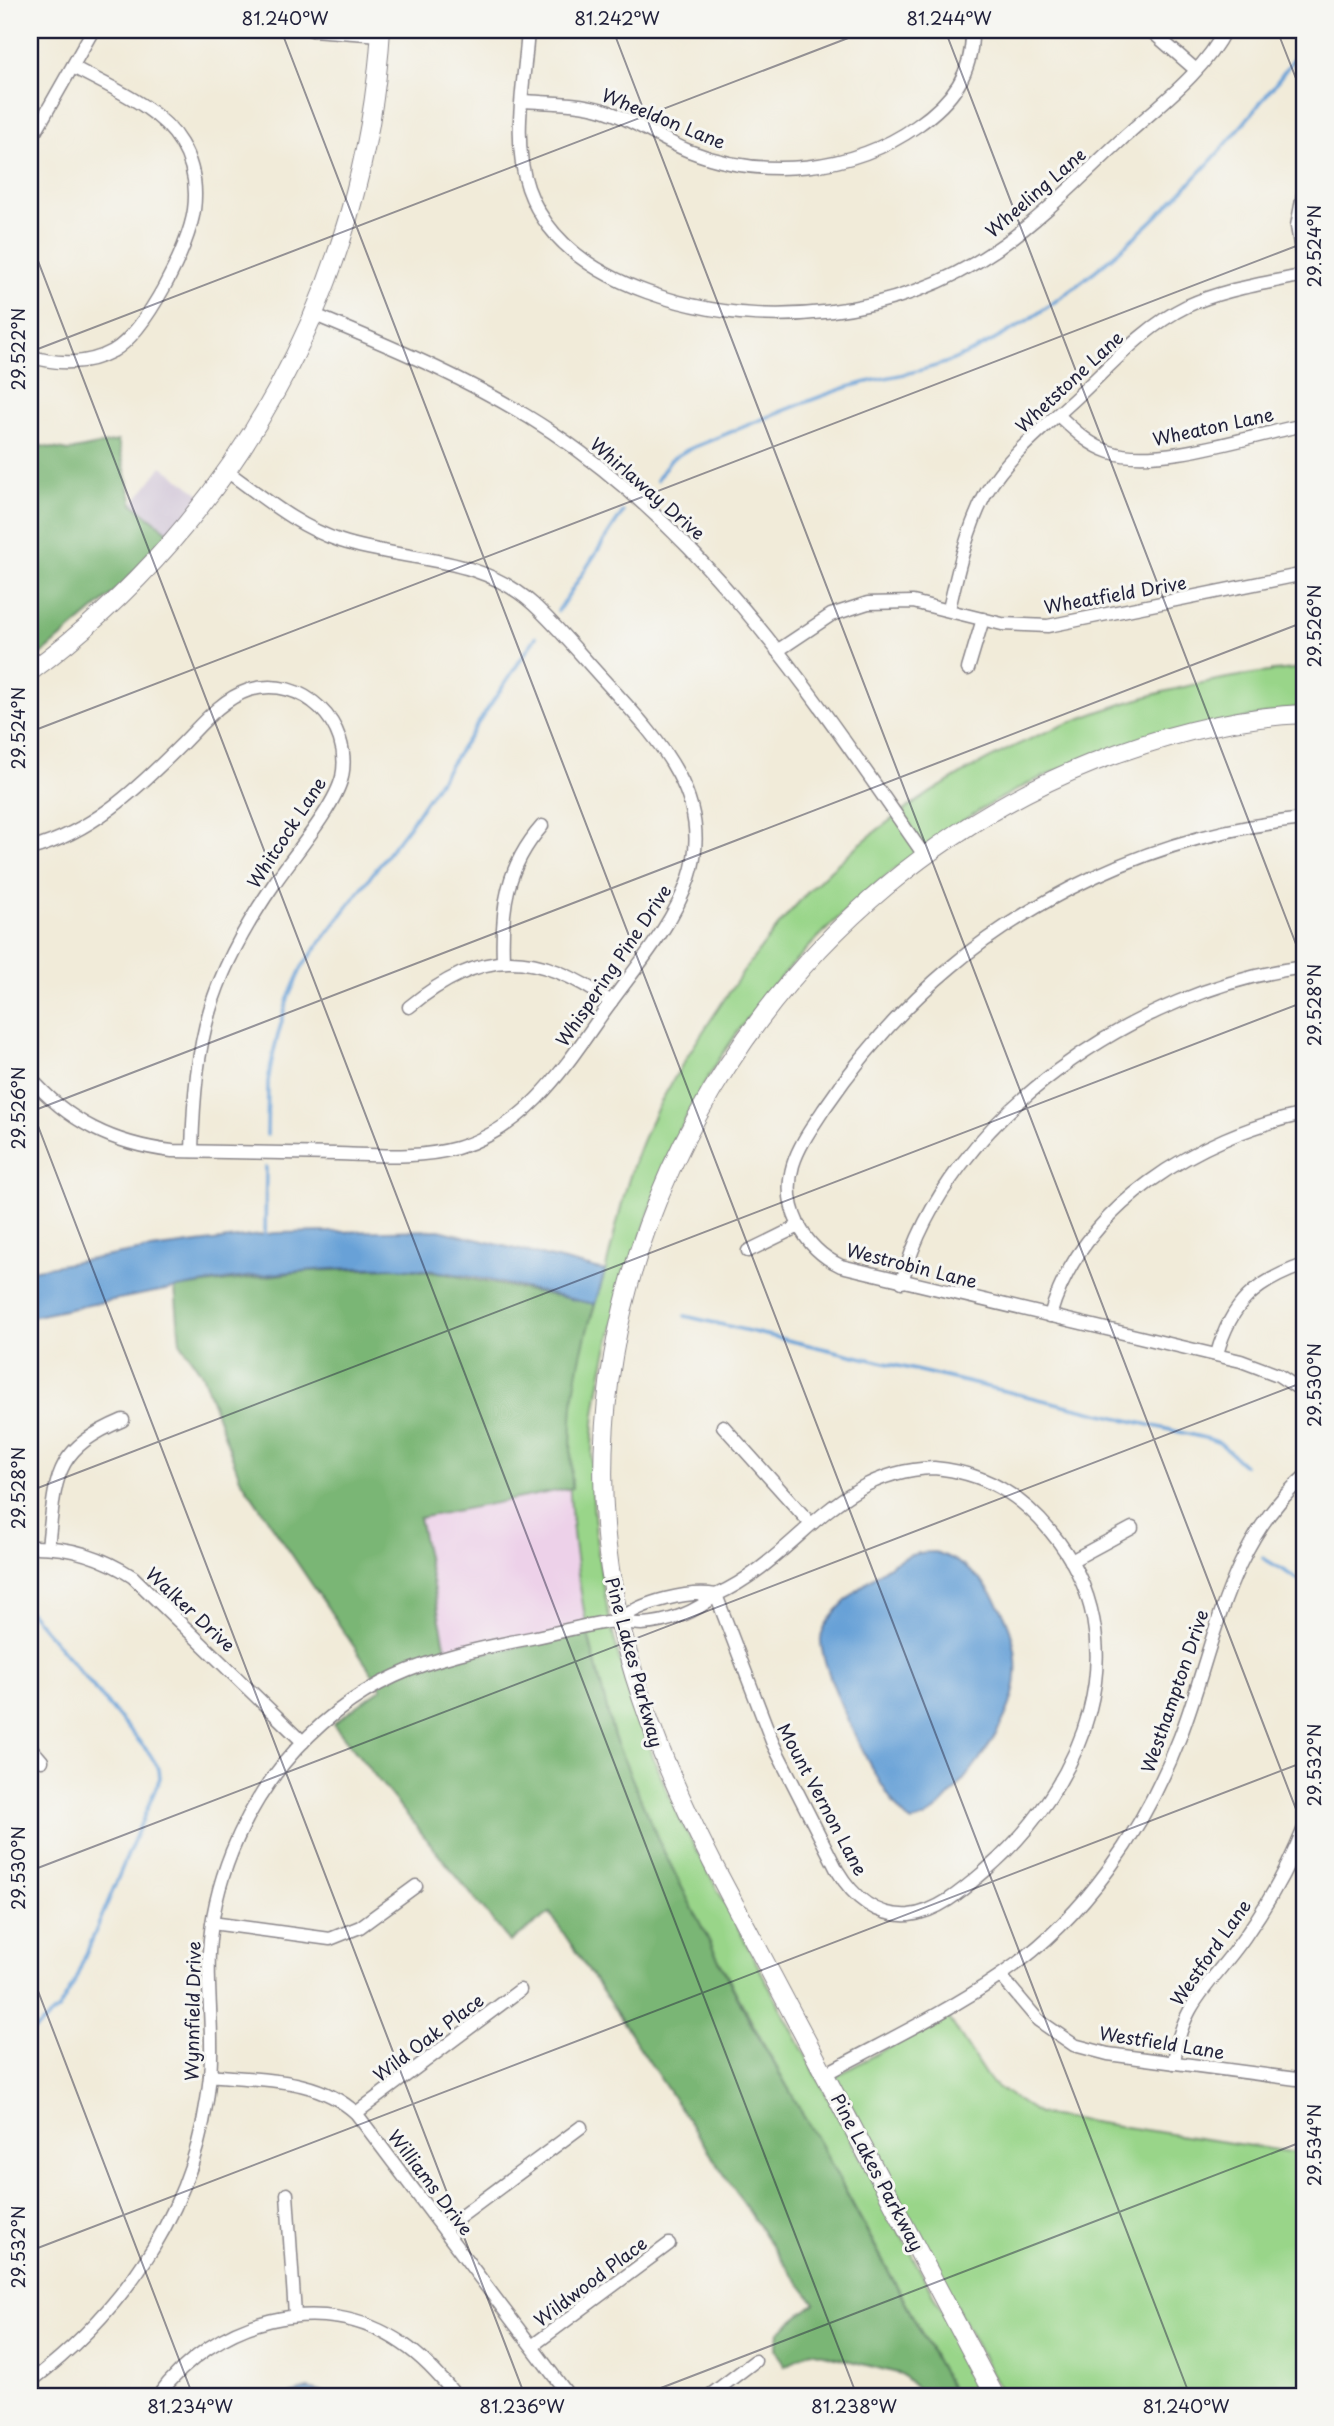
<svg xmlns="http://www.w3.org/2000/svg" width="1334" height="2426" viewBox="0 0 1334 2426" font-family="'Playpen Sans',sans-serif">
<style>
.built{fill:#edd1e9}
.industrial{fill:#ccbfd4}
.green{fill:#99d589;stroke:#5e7c62;stroke-width:2}
.forest{fill:#7ab675;stroke:#4e6c58;stroke-width:2}
.water{fill:#68a1d7;stroke:#456289;stroke-width:2}
.lines{fill:none;stroke-linecap:round;stroke-linejoin:round}
.stream{stroke:#68a1d7;stroke-width:3.5}
.street-casing{stroke:#8a868a;stroke-width:15}
.secondary-casing{stroke:#8a868a;stroke-width:20}
.street{stroke:#fff;stroke-width:12}
.secondary{stroke:#fff;stroke-width:18}
.ticks{fill:none;stroke:#22223b;stroke-width:2;stroke-opacity:0.45}
.labels{text-anchor:middle;dominant-baseline:central;stroke-width:6;stroke-linejoin:round;paint-order:stroke}
.street-label{font-size:18px;fill:#22223b;stroke:#f6f6f2}
.neatline{fill:none;stroke:#22223b;stroke-width:2.5}
.ticks-label{font-size:18px;text-anchor:middle;fill:#22223b}
</style>
<rect width="100%" height="100%" fill="#f6f6f2"/>
<filter id="ink" filterUnits="userSpaceOnUse"><feTurbulence type="fractalNoise" baseFrequency=".0143" numOctaves="2"/><feDisplacementMap in="SourceGraphic" scale="14" xChannelSelector="R" yChannelSelector="G"/><feConvolveMatrix kernelMatrix="1 2 1 2 8 2 1 2 1" color-interpolation-filters="sRGB"/></filter>
<filter id="wash" filterUnits="userSpaceOnUse"><feTurbulence type="fractalNoise" baseFrequency=".00686" numOctaves="4" result="noise"/><feDisplacementMap in="SourceGraphic" scale="28" xChannelSelector="R" yChannelSelector="G"/><feGaussianBlur stdDeviation="1.57" result="paint"/><feColorMatrix in="noise" values="0 0 0 0 0 0 0 0 0 0 0 0 0 0 0 0 0 1.4 0 .05"/><feComposite in="paint" operator="in"/></filter>
<g filter="url(#wash)">
<rect width="100%" height="100%" fill="#f1ebd9"/>
<path class="built" d="M572,1488L575,1542L588,1634L448,1660L419,1518Z"/>
<path class="industrial" d="M162,466L201,495L171,534L133,504Z"/>
<g class="green">
<path d="M1304,668V706C1211,727 1114,741 1028,784C879,858 730,1002 668,1158C655,1191 646,1225 634,1259C610,1331 589,1404 592,1480C596,1602 629,1712 681,1821L987,2396H955C906,2305 859,2212 808,2123C762,2042 718,1961 677,1878C654,1832 629,1785 614,1736C584,1639 560,1498 572,1396C576,1352 595,1311 606,1268C618,1221 627,1174 647,1130C665,1090 690,1051 714,1015C742,972 773,929 808,892C936,760 1124,683 1304,668Z"/>
<path d="M947,2015L990,2082L1039,2114L1304,2154V2396H1003L836,2076Z"/>
</g>
<g class="forest">
<path d="M118,441L133,504L171,534L116,591L30,664V444L69,451Z"/>
<path d="M397,1268L445,1274L595,1304C573,1375 569,1413 572,1488L419,1518L448,1659L588,1634L614,1737L661,1846L749,2020L820,2144L955,2396H925L901,2374L811,2351L785,2366L776,2349L779,2332L815,2303L782,2261L550,1913L510,1942L333,1724L382,1688L240,1478L202,1374L180,1342L175,1288L308,1271Z"/>
</g>
<g class="water">
<path d="M439,1230L605,1271L595,1304C531,1291 463,1270 397,1268C274,1264 149,1293 30,1317V1270L143,1250L275,1233Z"/>
<path d="M935,1552C992,1570 1028,1637 1013,1695C1005,1725 981,1759 961,1783C949,1798 931,1820 912,1822C886,1810 818,1667 821,1638C823,1614 881,1568 903,1558C913,1553 924,1552 935,1552Z"/>
<path d="M308,2389L338,2396H282Z"/>
</g>
<g class="lines">
<g class="stream">
<path d="M657,480L670,460L687,450C739,429 791,406 845,388C880,377 919,374 953,360C1082,306 1226,159 1304,44"/>
<path d="M558,611L623,512"/>
<path d="M267,1135L268,1081L274,1050L288,998L302,967L411,823L536,637"/>
<path d="M265,1239L266,1167"/>
<path d="M685,1316L1209,1439L1220,1443L1244,1465"/>
<path d="M1263,1558L1304,1583"/>
<path d="M30,1612L149,1753L159,1769L160,1778L73,1985L58,2010L30,2034"/>
</g>
</g>
</g>
<g filter="url(#ink)">
<g class="lines">
<defs>
<g id="street">
<path d="M312,30L381,35"/>
<path d="M528,30C525,80 511,139 528,188C547,242 594,273 647,292C760,333 897,318 997,249C1042,218 1080,178 1120,141C1156,107 1203,74 1225,30"/>
<path d="M1150,30L1196,70"/>
<path d="M523,101C549,103 577,102 603,110C633,119 659,139 689,151C763,180 852,172 917,126C953,101 973,73 972,30"/>
<path d="M30,141L93,30"/>
<path d="M1304,190L1297,226L1304,269"/>
<path d="M315,315C397,349 478,383 552,432C712,539 816,700 924,855"/>
<path d="M30,356C57,365 87,365 113,351C146,332 189,247 194,210C197,187 193,163 181,143C159,106 109,87 73,67"/>
<path d="M1058,415C1074,430 1089,445 1110,452C1156,468 1254,435 1304,425"/>
<path d="M949,609C958,570 967,529 986,493C1008,455 1045,427 1077,397C1111,365 1144,327 1187,306C1223,289 1265,284 1304,275"/>
<path d="M777,651L831,615L868,603L913,602L1002,624L1048,626L1304,574"/>
<path d="M968,669L983,619"/>
<path d="M1304,819C1223,827 1143,851 1071,888C1029,910 987,936 951,967C902,1008 860,1056 824,1109C813,1126 799,1145 793,1165C781,1206 803,1248 841,1266L1241,1361L1278,1375L1304,1392"/>
<path d="M30,849C92,832 136,790 180,746C200,726 221,699 249,690C303,674 353,724 342,777C335,807 292,857 274,884C209,978 195,1038 192,1151"/>
<path d="M503,961C501,908 506,867 542,826"/>
<path d="M409,1007C481,948 535,948 611,1002"/>
<path d="M30,1077C68,1122 114,1144 172,1151C227,1152 283,1153 338,1154C377,1155 418,1159 457,1148C525,1128 561,1073 600,1017C630,974 672,928 689,878C717,795 651,732 601,677C579,653 557,626 533,604C478,554 406,562 341,541C298,527 264,498 228,472"/>
<path d="M748,1251L799,1226"/>
<path d="M902,1282C947,1115 1140,988 1304,967"/>
<path d="M1050,1316C1081,1206 1199,1136 1304,1114"/>
<path d="M1217,1354C1231,1303 1255,1282 1304,1265"/>
<path d="M723,1426L811,1524"/>
<path d="M934,1468C983,1472 1020,1494 1051,1532C1143,1643 1083,1786 986,1870C965,1888 939,1912 909,1915C875,1917 853,1897 837,1870L773,1744L716,1595C800,1557 832,1471 934,1468Z"/>
<path d="M30,1547C67,1546 103,1557 133,1577L303,1742"/>
<path d="M48,1547C56,1477 52,1450 123,1420"/>
<path d="M1071,1561L1132,1528"/>
<path d="M30,1747L42,1761"/>
<path d="M212,1923L330,1939L360,1927L416,1886"/>
<path d="M1001,1976L1038,2020L1074,2045L1108,2054L1304,2080"/>
<path d="M1174,2063C1181,2002 1211,1985 1244,1938C1268,1904 1289,1866 1304,1828"/>
<path d="M825,2074C884,2042 946,2013 1001,1975C1085,1918 1144,1830 1180,1737C1215,1646 1226,1545 1304,1477"/>
<path d="M210,2075C262,2081 315,2076 356,2113L569,2396"/>
<path d="M356,2113L520,1990"/>
<path d="M287,2194L295,2315"/>
<path d="M444,2229L581,2127"/>
<path d="M532,2346L669,2244"/>
<path d="M30,2382C130,2306 198,2203 210,2076C214,2034 207,1993 209,1952C213,1883 241,1816 284,1763C355,1678 427,1658 531,1638C556,1633 581,1626 606,1622C619,1620 628,1624 641,1624C668,1623 696,1612 716,1595C690,1590 640,1602 620,1620"/>
<path d="M158,2396C213,2321 321,2287 403,2344C424,2358 440,2376 456,2396"/>
<path d="M709,2396L755,2361"/>
</g>
<g id="secondary">
<path d="M30,672C236,521 365,285 381,30"/>
<path d="M995,2396L712,1862C658,1756 614,1644 605,1525C581,1198 793,881 1094,762C1161,736 1232,717 1304,714"/>
</g>
</defs>
<use href="#street" class="street-casing"/>
<use href="#secondary" class="secondary-casing"/>
<use href="#street" class="street"/>
<use href="#secondary" class="secondary"/>
</g>
</g>
<path class="ticks" d="M281,30L1190,2396M613,30L1304,1830M945,30L1304,965M1277,30L1304,99M30,240L857,2396M30,352L869,30M30,732L1304,243M30,1105L525,2396M30,1112L1304,622M30,1491L1304,1002M30,1871L1304,1382M30,1970L193,2396M30,2251L1304,1762M640,2396L1304,2141"/>
<g class="labels">
<g class="street-label">
<text transform="translate(664 118) rotate(22)">Wheeldon Lane</text>
<text transform="translate(1035 192) rotate(-41)">Wheeling Lane</text>
<text transform="translate(1069 381) rotate(-43)">Whetstone Lane</text>
<text transform="translate(1213 426) rotate(-12)">Wheaton Lane</text>
<text transform="translate(648 488) rotate(41)">Whirlaway Drive</text>
<text transform="translate(1115 594) rotate(-10)">Wheatfield Drive</text>
<text transform="translate(286 832) rotate(-57)">Whitcock Lane</text>
<text transform="translate(613 965) rotate(-56)">Whispering Pine Drive</text>
<text transform="translate(912 1265) rotate(14)">Westrobin Lane</text>
<text transform="translate(191 1609) rotate(43)">Walker Drive</text>
<text transform="translate(635 1662) rotate(75)">Pine Lakes Parkway</text>
<text transform="translate(1174 1691) rotate(-71)">Westhampton Drive</text>
<text transform="translate(823 1799) rotate(62)">Mount Vernon Lane</text>
<text transform="translate(1210 1952) rotate(-55)">Westford Lane</text>
<text transform="translate(192 2011) rotate(-89)">Wynnfield Drive</text>
<text transform="translate(428 2037) rotate(-37)">Wild Oak Place</text>
<text transform="translate(1162 2042) rotate(9)">Westfield Lane</text>
<text transform="translate(878 2172) rotate(62)">Pine Lakes Parkway</text>
<text transform="translate(431 2182) rotate(53)">Williams Drive</text>
<text transform="translate(590 2281) rotate(-37)">Wildwood Place</text>
</g>
</g>
<rect width="1334" height="2426" fill="none" stroke="#f6f6f2" stroke-width="77"/>
<rect x="38" y="38" width="1258" height="2350" class="neatline"/>
<g class="ticks-label">
<text x="285" y="25">81.240°W</text>
<text x="617" y="25">81.242°W</text>
<text x="949" y="25">81.244°W</text>
<text transform="translate(1315 246) rotate(-90)" y="6">29.524°N</text>
<text transform="translate(19 349) rotate(-90)" y="6">29.522°N</text>
<text transform="translate(1315 626) rotate(-90)" y="6">29.526°N</text>
<text transform="translate(19 728) rotate(-90)" y="6">29.524°N</text>
<text transform="translate(1315 1005) rotate(-90)" y="6">29.528°N</text>
<text transform="translate(19 1108) rotate(-90)" y="6">29.526°N</text>
<text transform="translate(1315 1385) rotate(-90)" y="6">29.530°N</text>
<text transform="translate(19 1488) rotate(-90)" y="6">29.528°N</text>
<text transform="translate(1315 1765) rotate(-90)" y="6">29.532°N</text>
<text transform="translate(19 1868) rotate(-90)" y="6">29.530°N</text>
<text transform="translate(1315 2145) rotate(-90)" y="6">29.534°N</text>
<text transform="translate(19 2247) rotate(-90)" y="6">29.532°N</text>
<text x="190" y="2413">81.234°W</text>
<text x="522" y="2413">81.236°W</text>
<text x="854" y="2413">81.238°W</text>
<text x="1186" y="2413">81.240°W</text>
</g>
</svg>
